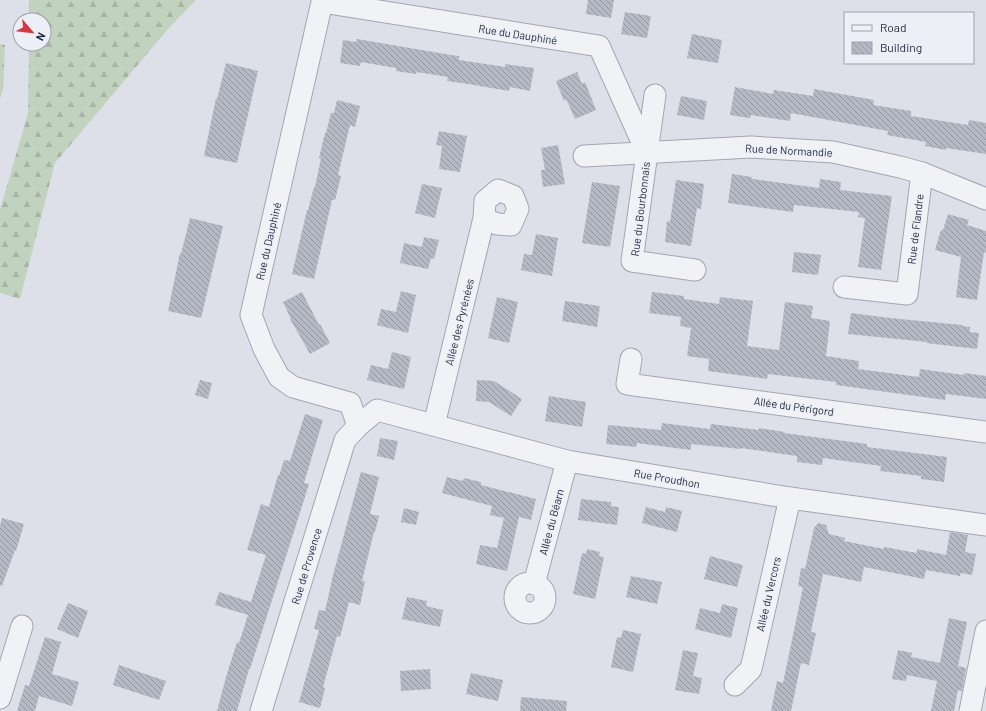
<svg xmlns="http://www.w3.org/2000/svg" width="986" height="711" viewBox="0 0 986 711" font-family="Barlow,sans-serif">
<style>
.forest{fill:url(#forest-firs)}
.building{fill:url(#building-back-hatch)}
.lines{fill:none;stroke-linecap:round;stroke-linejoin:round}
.street-casing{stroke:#a2a6b2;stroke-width:23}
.street{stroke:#f0f2f6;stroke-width:21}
.labels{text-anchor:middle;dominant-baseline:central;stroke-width:3;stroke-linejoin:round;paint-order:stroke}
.street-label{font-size:11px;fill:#262c40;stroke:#eceff6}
</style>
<defs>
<pattern id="forest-firs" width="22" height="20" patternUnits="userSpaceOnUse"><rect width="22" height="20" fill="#c1d3be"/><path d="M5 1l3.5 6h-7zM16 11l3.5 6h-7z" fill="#a6b5a4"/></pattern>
<pattern id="building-back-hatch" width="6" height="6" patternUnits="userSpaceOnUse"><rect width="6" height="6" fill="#b4b9c5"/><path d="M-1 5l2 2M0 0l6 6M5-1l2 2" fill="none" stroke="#9297a1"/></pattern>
</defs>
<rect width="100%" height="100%" fill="#dde0e8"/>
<g class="forest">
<path d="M29,0H196L168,29L55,163L20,299L0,293V210L28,113L29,44H44V20H29Z"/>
<path d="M0,44L5,45L3,89L0,99Z"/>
</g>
<g class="building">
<path d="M588,0H614L611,18L586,14Z"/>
<path d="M625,12L651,16L647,38L621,34Z"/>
<path d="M692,34L722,40L718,63L687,58Z"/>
<path d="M357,39L451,55L459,56V60L505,67V64L534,68L530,91L510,87L509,91L468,84L447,81L448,77L417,72L416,74L396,71V68L361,62L360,66L340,63L343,40L356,42Z"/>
<path d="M226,63L258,71L237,163L204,156L216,98L217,99Z"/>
<path d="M577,72L582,84L585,82L596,110L575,119L566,99L564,101L556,81Z"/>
<path d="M735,87L773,94L774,90L813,96L814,89L874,100L873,105L911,111V116L968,125L969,120L986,123V154L946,148V150L925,146L926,142L887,135L888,131L791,113L790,121L751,115L750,118L730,115Z"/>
<path d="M681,96L707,101L704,120L677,115Z"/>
<path d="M337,100L360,106L355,127L350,125L338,175L341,176L335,200H332L314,279L292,274L307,210H308L314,187H315L321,158H319L325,133H326L331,113H334Z"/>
<path d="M439,131L467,136L460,172L439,169L442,146L436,145Z"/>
<path d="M558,145L565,184L543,187L541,170H545L541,148Z"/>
<path d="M732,174L752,177V179L819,188L820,179L841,182L840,190L892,196L881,270L858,267L865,218L858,217L859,212L794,205L793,212L728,203Z"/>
<path d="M676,180L704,184L701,209L697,208L691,246L665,242L667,221L670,222Z"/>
<path d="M592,182L620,186L610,247L582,243Z"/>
<path d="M422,184L442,188L435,218L415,213Z"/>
<path d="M948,214L969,220L967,225L986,231V253L984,252L977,300L956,297L961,257L935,250L941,230H943Z"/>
<path d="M190,218L223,226L201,318L168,311L180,253L181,254Z"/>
<path d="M536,234L558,238L552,276L521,270L524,254L532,255Z"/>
<path d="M424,237L439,240L434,259L431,258L428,269L400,263L404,243L422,247Z"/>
<path d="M794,252L821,255L818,275L792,272Z"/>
<path d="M401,291L416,295L408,333L377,325L381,309L396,312Z"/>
<path d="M302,292L319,325L320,324L330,343L310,354L290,319H291L283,302Z"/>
<path d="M652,292L684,296V299L719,304L720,297L753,301L747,346L779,350L785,302L813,306L811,318L830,321L826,356L859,361L858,369L919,377L920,369L964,375V373L986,376V399L946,394L945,400L836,385V382L768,374L767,379L708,371L709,359L687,356L691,328L680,326L681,317L649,313Z"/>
<path d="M497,297L518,302L509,343L488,338Z"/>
<path d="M565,301L600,306L597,327L562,321Z"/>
<path d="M851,313L890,318L962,325V326L970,327V332L979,333L977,349L926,343L927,342L848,334Z"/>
<path d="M392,352L411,357L404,389L367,380L371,365L388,369Z"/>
<path d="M200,380L212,383L208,399L195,395Z"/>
<path d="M477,380L494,381L522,399L511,416L489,402L476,401Z"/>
<path d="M549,396L586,402L582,427L545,421Z"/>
<path d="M305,414L323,420L304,483L309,484L303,503L250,669H249L237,711H217L226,677L237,642L239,643L248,615L215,605L219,592L251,602L266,555L247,550L261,504L269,507L278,475L279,476L284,460L290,461Z"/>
<path d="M662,423L710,429L711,424L759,430V428L785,432L784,433L867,444V447L947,457L944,482L921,479V476L880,471L881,466L823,458L822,465L797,462V456L741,448V449L691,444V450L637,443L636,447L606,444L608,425L661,430Z"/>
<path d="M380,438L398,441L394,460L377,456Z"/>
<path d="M361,472L379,477L370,514L379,516L375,532H374L362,581H365L360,605L349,602L340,637L337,636L323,687L325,688L320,708L299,702L319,630L314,629L319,610L325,611L333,575Z"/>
<path d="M447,477L463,481L464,478L481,482V485L536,499L531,520L519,517L507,571L476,564L480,545L497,548L504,518L490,515L492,506L442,493Z"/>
<path d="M581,499L611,502V506L619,507L617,525L578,520Z"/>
<path d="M646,507L665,512L666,507L682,511L677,532L642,523Z"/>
<path d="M404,508L419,512L416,525L401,522Z"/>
<path d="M2,518L24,524L16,551L15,550L2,586L0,585V526Z"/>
<path d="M818,523L826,525L829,534L845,538L844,541L884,549V547L917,553V549L946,555L950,532L968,535L965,552L976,554L972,575L961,573L960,576L926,570L924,579L864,567L861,582L823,574L811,632L816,633L809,665L801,663L791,711H771L777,681L783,683L803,587L798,586L801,568L805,569L814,528Z"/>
<path d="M587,549L600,552L599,556L604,557L595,599L573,594L582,553L586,554Z"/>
<path d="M710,556L743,565L737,587L704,579Z"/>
<path d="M631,576L662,582L657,604L626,597Z"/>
<path d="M407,597L427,601L426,606L443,610L440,627L402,619Z"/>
<path d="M68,603L88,611L78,638L57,629Z"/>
<path d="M722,604L738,608L731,638L695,629L700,608L720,613Z"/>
<path d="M949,618L967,622L958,666L966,668L962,691L958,690L954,711H931L937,681L907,675L906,681L892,679L898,650L912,653L911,657L940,663Z"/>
<path d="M623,630L641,634L633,672L611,667L617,637L621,638Z"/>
<path d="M45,637L61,642L52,674L79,682L72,706L39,696L35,711H17L25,685L29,686Z"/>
<path d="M683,650L698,653L693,676L702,678L699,694L675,690Z"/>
<path d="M119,665L166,681L159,700L113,685Z"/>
<path d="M430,669L431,689L401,691L400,671Z"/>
<path d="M471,673L503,680L498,701L466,694Z"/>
<path d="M521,697L567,701L566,711H520Z"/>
</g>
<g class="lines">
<defs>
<g id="street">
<path d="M655,95L632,261L695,270"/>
<path d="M584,156L751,147L833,152L900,167L922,173L986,199"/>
<path d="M844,287L907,294L922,173"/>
<path d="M631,359L627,384L986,432"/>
<path d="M434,425L484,218L485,201L498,190L513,196L518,209L511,225L497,224L484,218"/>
<path d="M358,426L350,403L293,387L279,377L264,349L251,315L322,2L599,46L647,153"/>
<circle cx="530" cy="598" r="15"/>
<path d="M534,584L567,461"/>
<path d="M735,685L751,669L790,498"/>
<path d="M0,698L22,626"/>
<path d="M261,711L345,440L358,426L377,410L567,461L790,498L986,525"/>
<path d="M970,711L986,631"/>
</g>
</defs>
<use href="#street" class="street-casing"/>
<use href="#street" class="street"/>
</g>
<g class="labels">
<g class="street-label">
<text transform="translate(518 34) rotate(9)">Rue du Dauphiné</text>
<text transform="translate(789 150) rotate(3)">Rue de Normandie</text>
<text transform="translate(640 209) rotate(-83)">Rue du Bourbonnais</text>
<text transform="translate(915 229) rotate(-83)">Rue de Flandre</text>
<text transform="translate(268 241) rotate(-77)">Rue du Dauphiné</text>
<text transform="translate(459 322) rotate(-76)">Allée des Pyrénées</text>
<text transform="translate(794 406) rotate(8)">Allée du Périgord</text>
<text transform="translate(667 478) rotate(10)">Rue Proudhon</text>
<text transform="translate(551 522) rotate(-75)">Allée du Béarn</text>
<text transform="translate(306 566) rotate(-73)">Rue de Provence</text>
<text transform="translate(768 594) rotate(-77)">Allée du Vercors</text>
</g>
</g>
<rect x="844" y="12" width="130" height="52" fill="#eceff6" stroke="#9da1ad"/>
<rect x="852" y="25" width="20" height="6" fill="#f0f2f6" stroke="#9da1ad"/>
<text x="880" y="32" font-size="12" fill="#262c40">Road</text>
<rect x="852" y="42" width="20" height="12" fill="url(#building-back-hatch)" stroke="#9da1ad"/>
<text x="880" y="52" font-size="12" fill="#262c40">Building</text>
<g transform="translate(32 32) rotate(118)"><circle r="19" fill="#eceff6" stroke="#9da1ad"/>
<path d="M0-3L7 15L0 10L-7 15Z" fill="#d73840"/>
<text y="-6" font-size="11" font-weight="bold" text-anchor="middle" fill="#262c40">N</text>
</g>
</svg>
